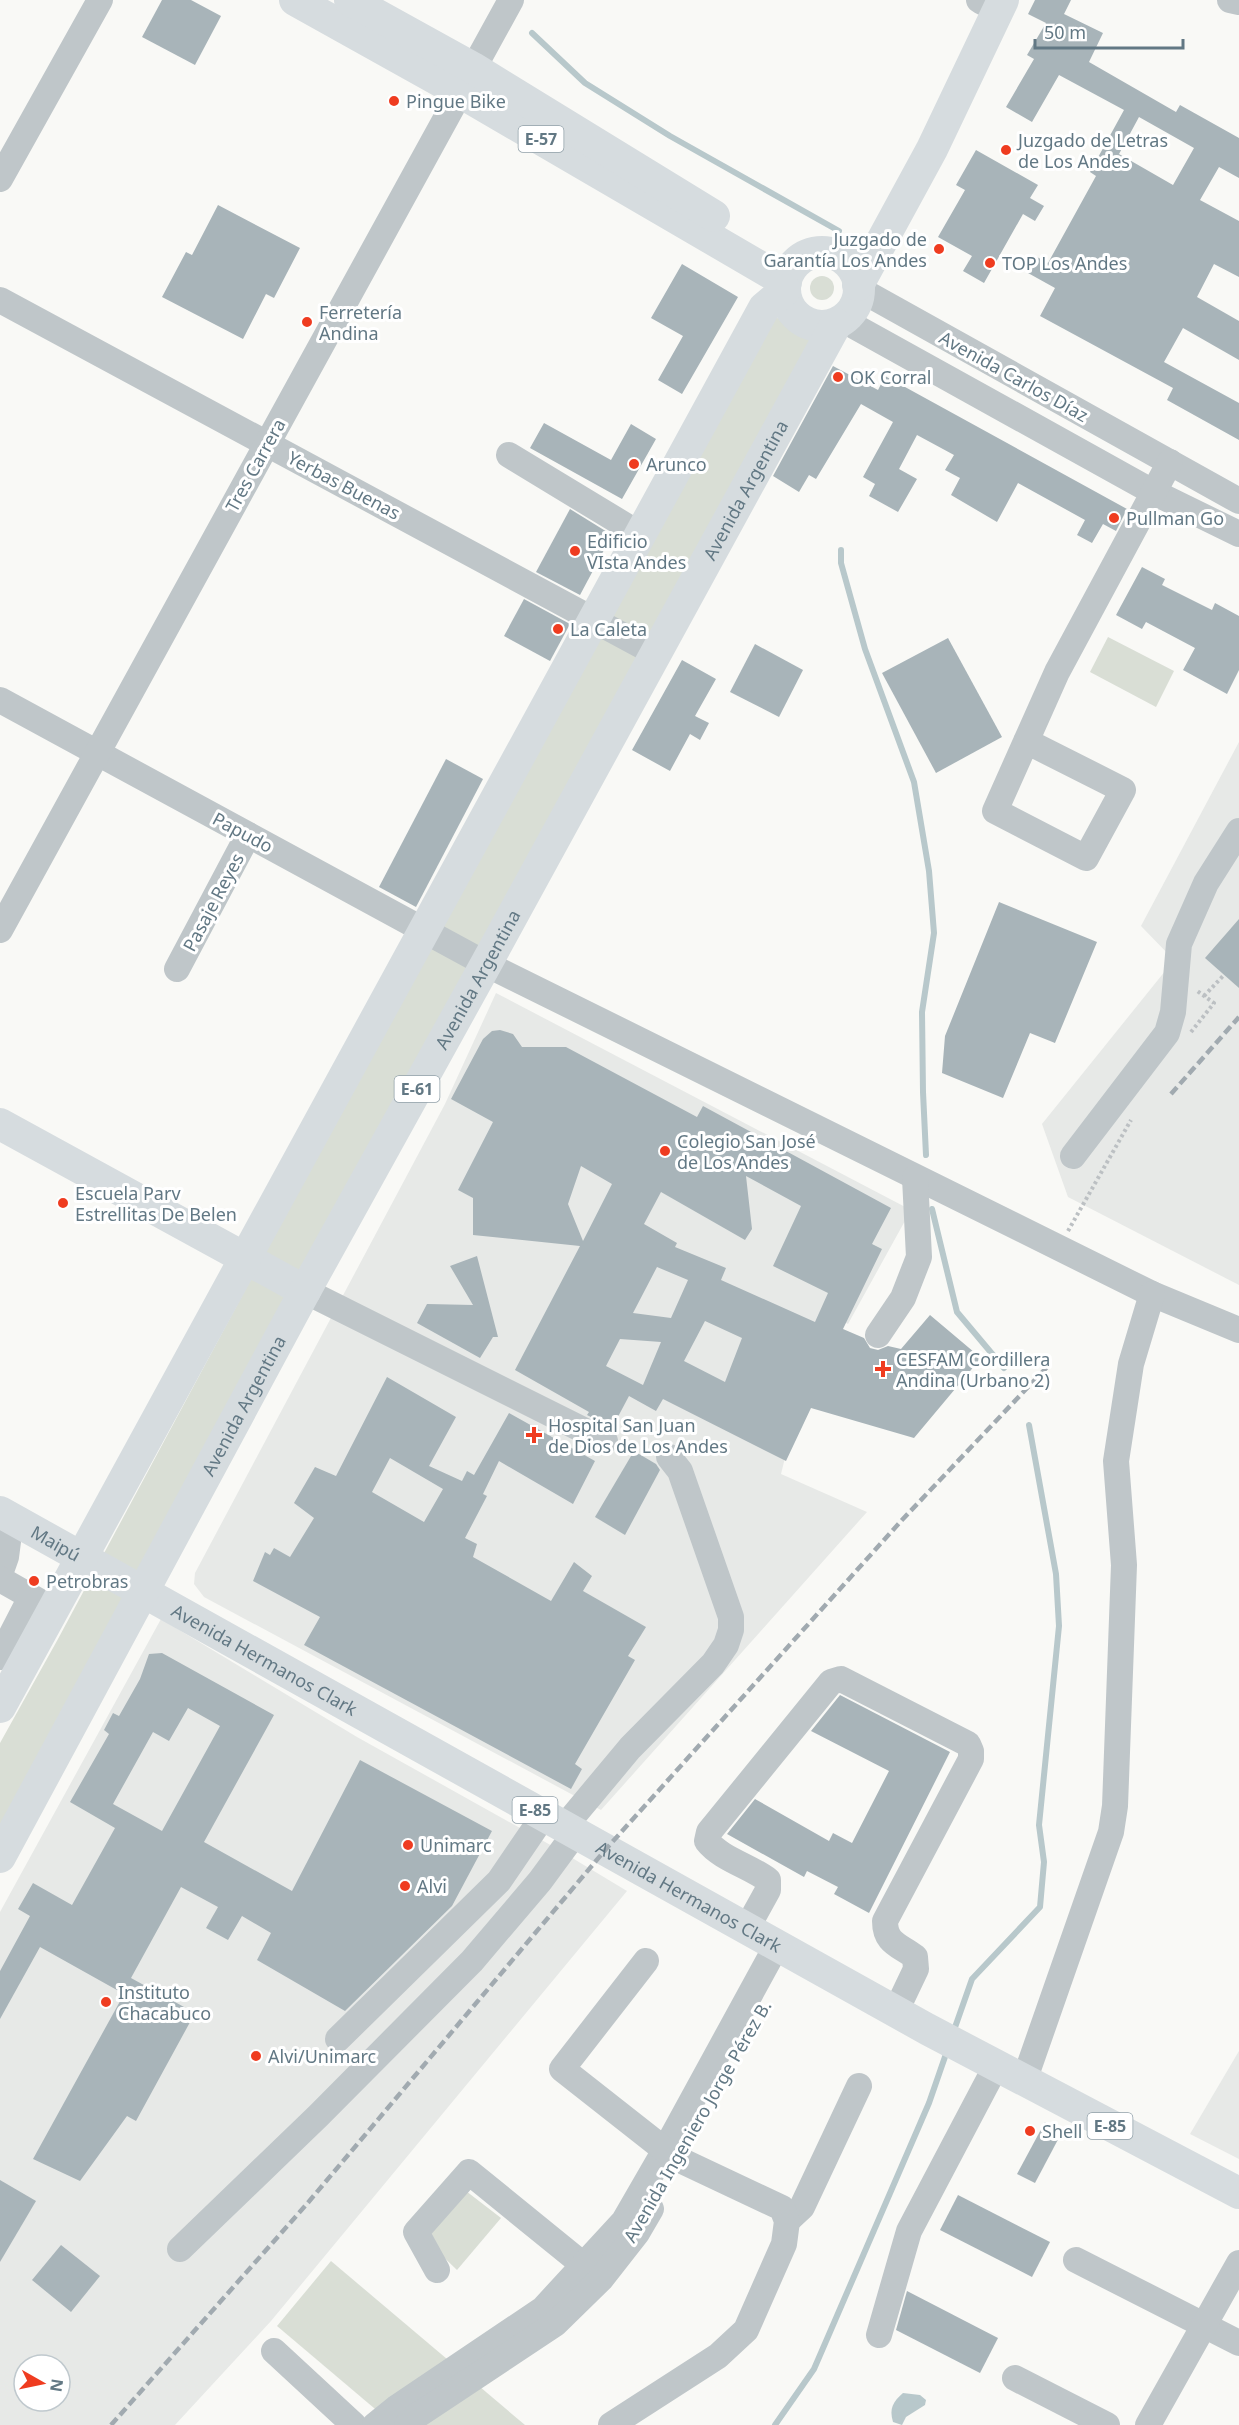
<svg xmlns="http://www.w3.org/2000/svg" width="1239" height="2425" viewBox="0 0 1239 2425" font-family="'Noto Sans',sans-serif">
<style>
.built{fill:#e7e9e7;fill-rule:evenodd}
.green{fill:#d9ded5}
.water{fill:#b8c8cb}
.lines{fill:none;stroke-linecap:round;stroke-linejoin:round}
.stream{stroke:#b8c8cb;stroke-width:6}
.building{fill:#a8b4b9;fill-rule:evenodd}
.path{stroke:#bcc0c3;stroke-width:4;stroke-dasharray:3 3;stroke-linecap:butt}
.minor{stroke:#bfc6c9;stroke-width:26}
.major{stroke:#d6dcdf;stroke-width:32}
.rail{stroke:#a1aab0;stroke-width:4.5;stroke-dasharray:9 4.5;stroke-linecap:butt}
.poi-dot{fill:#ef3c20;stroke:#fff;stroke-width:2}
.labels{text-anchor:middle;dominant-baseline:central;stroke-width:6;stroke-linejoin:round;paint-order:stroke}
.shield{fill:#fff;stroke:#91a0a9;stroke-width:1.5}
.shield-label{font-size:16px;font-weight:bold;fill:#627884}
.poi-label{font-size:18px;fill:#627884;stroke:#fff;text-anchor:start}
.street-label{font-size:18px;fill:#627884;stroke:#fff}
</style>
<rect width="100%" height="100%" fill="#f9f9f6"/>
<g class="built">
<path d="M1239,742V1285L1068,1197L1042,1124L1174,960L1141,926Z"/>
<path d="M496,993L911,1210L848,1324L822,1308L781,1474L867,1512L601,1810L204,1597L194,1584L195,1573L445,1104Z"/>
<path d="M161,1619L357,1737L554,1847L627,1891L271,2321L175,2425H0V1912ZM24,2365H60V2401H24Z"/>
<path d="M1239,2051V2159L1190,2134Z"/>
</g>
<g class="green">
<circle cx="822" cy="288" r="12"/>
<path d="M769,313L813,339L0,1851V1743L58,1639Z"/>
<path d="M1108,637L1174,671L1156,707L1090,672Z"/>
<path d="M466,2191L501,2218L457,2270L428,2242L427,2230Z"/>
<path d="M331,2261L525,2425H394L277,2326Z"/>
</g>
<path class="water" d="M903,2393L920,2395L926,2400L925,2405L906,2417L902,2425L893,2422C889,2408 893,2402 903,2393Z"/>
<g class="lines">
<g class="stream">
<path d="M532,33L585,83L670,136L839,231"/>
<path d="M841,550V563L865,649L914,782L929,871L934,933L922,1012L923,1092L926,1155"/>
<path d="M932,1209L957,1312L1004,1368"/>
<path d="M953,2033L972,1979L1040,1907L1044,1862L1039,1825L1059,1626L1056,1574L1029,1425"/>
<path d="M775,2425L814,2369L929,2103L947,2051"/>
</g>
</g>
<g class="building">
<path d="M162,0H191L221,16L195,65L142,37Z"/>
<path d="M1035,0H1071L1064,14L1103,33L1089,62L1176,112L1180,105L1239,138V178L1219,167L1200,200L1239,221V277L1214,264L1197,297L1239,321V360L1183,328L1164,362L1239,403V440L1167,400L1173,388L1040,316L1055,288L1028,273L1037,257L1048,263L1096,176L1090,172L1124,110L1059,75L1032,122L1006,107L1034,59L1027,55L1046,23L1028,14ZM1139,117L1194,148L1173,185L1119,154Z"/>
<path d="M976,150L1038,185L1030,198L1044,206L1035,221L1023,214L984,283L963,271L972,256L938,237L965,190L956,185Z"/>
<path d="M218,205L300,248L274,298L266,294L243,339L162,297L186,252L192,255Z"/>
<path d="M682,264L738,297L682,394L658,380L683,336L651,318Z"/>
<path d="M833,366L878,390L885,376L1127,509L1116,531L1103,524L1092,543L1077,535L1085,520L1018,483L997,522L951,495L960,478L945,470L954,455L917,435L899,469L917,479L898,512L869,496L875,484L863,477L893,422L861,404L816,479L809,475L799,492L773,476Z"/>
<path d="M544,423L611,460L631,424L656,439L622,499L530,448Z"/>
<path d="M570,509L612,535L580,595L536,572Z"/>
<path d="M1142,567L1165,579L1162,585L1212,610L1215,603L1239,616V670L1227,694L1183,670L1195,648L1146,622L1142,629L1116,615Z"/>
<path d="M524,599L570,624L550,661L504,636Z"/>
<path d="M948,638L1002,737L936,773L882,673Z"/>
<path d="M755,644L803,670L779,717L730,692Z"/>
<path d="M682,660L716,679L695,716L709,723L700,740L690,734L670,771L632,750Z"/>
<path d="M446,759L483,779L416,907L379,887Z"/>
<path d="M999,902L1097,942L1055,1043L1030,1033L1003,1098L942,1073L945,1036Z"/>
<path d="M1239,919V988L1205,958Z"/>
<path d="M500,1030L513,1034L522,1047H566L697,1117L703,1106L891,1208L872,1244L882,1249L843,1329L864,1338L870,1348L878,1350L888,1346L901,1349L930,1315L981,1358L914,1438L811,1408L786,1461L663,1399L656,1411L629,1396L612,1428L587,1415L589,1412L515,1370L580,1246L473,1235V1198L458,1190L493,1122L451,1099L483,1039L492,1031ZM581,1166L612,1184L583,1241L568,1204ZM746,1176L801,1206L773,1266L828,1293L815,1322L721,1280L726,1268L675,1247L677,1243L644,1224L661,1192L745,1240L752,1229ZM657,1267L688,1280L671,1318L633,1313ZM705,1321L742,1338L725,1382L684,1361ZM620,1339L661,1342L643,1385L606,1366Z"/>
<path d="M477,1256L498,1337H493L480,1358L417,1323L427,1304L473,1305L450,1266Z"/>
<path d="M387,1377L456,1417L429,1466L462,1481L467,1471L474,1475L509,1413L595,1461L573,1504L499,1461L483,1494L487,1496L465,1538L477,1544L473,1557L551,1601L574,1562L592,1576L583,1591L646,1627L628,1656L635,1660L575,1764L582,1769L571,1789L304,1645L320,1617L253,1581L265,1552L270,1555L274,1548L290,1557L314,1518L294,1503L315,1467L336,1476ZM390,1458L443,1489L424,1522L372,1492Z"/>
<path d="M634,1451L656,1464L660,1470L625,1535L595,1517Z"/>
<path d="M162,1653L274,1715L204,1842L292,1891L360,1760L492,1831L452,1906L345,2011L257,1960L271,1933L242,1916L228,1940L206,1928L218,1907L181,1887L131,1978L195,2013L136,2121L127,2116L80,2181L33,2159L124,1994L40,1947L0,2019V1971L30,1916L18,1909L33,1883L72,1905L115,1828L70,1802L109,1734L104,1730L113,1713L119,1716L140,1679L149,1654ZM188,1708L220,1726L162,1831L113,1804L153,1732L169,1741Z"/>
<path d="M840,1695L950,1752L869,1913L834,1894L838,1887L807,1871L804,1877L727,1834L755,1799L829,1841L833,1833L852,1843L889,1771L811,1731Z"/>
<path d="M1045,2122L1062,2132L1035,2183L1017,2174Z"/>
<path d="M0,2180L36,2201L0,2262Z"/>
<path d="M958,2195L1050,2242L1032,2277L940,2230Z"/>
<path d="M61,2245L100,2276L71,2312L32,2280Z"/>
<path d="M907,2291L998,2338L980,2373L896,2330Z"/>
</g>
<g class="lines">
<g class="path">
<path d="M1204,996L1224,975"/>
<path d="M1191,1032L1214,1003L1196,990"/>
<path d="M1068,1231L1131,1120"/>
</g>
<g class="minor">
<path d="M979,0L982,2"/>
<path d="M1230,0L1239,2"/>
<path d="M0,179L100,0"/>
<path d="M859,289L1239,501"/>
<path d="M0,300L657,654"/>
<path d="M843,320L1153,492L1239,534"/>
<path d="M509,455L641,535"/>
<path d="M0,700L486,964L1152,1294L1239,1330"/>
<path d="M1026,741L1123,790L1086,858L995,811L1057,672L1170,462"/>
<path d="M0,930L511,0"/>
<path d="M177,969L248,835"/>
<path d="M1073,1156L1167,1033L1173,1012L1179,944L1206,883L1239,831"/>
<path d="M305,1291L605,1441"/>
<path d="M878,1335L903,1298L919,1257L915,1178"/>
<path d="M0,1574L6,1557L11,1518"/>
<path d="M0,1579L44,1604"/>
<path d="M0,1657L31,1597"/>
<path d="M565,1826L630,1748L713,1664L726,1645L731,1630V1617L680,1471L669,1457"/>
<path d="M747,1928L768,1890V1880C750,1866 721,1859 707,1841L709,1832L831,1682L841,1679L968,1744L971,1751V1759L885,1921C885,1944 900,1945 915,1957L916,1969L896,2011"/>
<path d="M338,2039L499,1881L544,1815"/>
<path d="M1024,2081L1111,1832L1115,1806L1124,1565L1116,1461L1131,1364L1152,1294"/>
<path d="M787,2221L802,2207L859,2086"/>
<path d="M180,2249L318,2116L472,1961L540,1881L576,1832"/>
<path d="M1076,2260L1239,2343"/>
<path d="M437,2270L416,2232L469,2172L597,2276"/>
<path d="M879,2335L909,2231L996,2066"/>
<path d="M274,2351L354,2425"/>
<path d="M1015,2378L1107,2425"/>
<path d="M375,2425L396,2408L543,2309L624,2221L665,2150L777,1945"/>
<path d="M407,2425L415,2417L555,2324L601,2279L637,2233L651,2209"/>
<path d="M611,2425L718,2356L746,2330L784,2244L787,2221L782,2208L680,2160L665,2150L562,2069L646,1961"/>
<path d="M1148,2425L1239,2263"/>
</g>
<g class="major">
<path d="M295,0L460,92L786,282"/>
<path d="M350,0L473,68L714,216"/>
<circle cx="822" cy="289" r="37"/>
<path d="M858,285L932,149L1003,0"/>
<path d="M0,1124L305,1291"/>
<path id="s1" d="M0,1512L927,2029L1239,2193"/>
<path d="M0,1707L764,308L785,290"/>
<path id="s2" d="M0,1857L305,1291L486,964L836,324"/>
</g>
<g class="rail">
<path d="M1171,1094L1239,1017"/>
<path d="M111,2425L306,2205L606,1849L902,1520L1048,1366"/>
</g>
</g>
<g class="poi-dot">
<circle cx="394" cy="101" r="6"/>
<circle cx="1006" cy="150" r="6"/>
<circle cx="939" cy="249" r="6"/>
<circle cx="990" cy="263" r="6"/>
<circle cx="307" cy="322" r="6"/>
<circle cx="838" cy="377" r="6"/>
<circle cx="634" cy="464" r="6"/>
<circle cx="1114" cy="518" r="6"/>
<circle cx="575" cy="551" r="6"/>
<circle cx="558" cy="629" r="6"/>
<circle cx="665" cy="1151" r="6"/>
<circle cx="63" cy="1203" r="6"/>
<path d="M880 1360h6v6h6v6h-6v6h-6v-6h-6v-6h6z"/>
<path d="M531 1426h6v6h6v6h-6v6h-6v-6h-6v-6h6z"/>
<circle cx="34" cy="1581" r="6"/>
<circle cx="408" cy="1845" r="6"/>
<circle cx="405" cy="1886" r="6"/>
<circle cx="106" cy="2002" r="6"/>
<circle cx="256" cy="2056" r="6"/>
<circle cx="1030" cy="2131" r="6"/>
</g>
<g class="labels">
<g class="shield">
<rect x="518.5" y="126" width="45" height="26" rx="4.5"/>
<rect x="394.5" y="1076" width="45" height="26" rx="4.5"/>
<rect x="512.5" y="1797" width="45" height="26" rx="4.5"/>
<rect x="1087.5" y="2113" width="45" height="26" rx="4.5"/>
</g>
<g class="shield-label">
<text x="541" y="139">E-57</text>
<text x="417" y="1089">E-61</text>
<text x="535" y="1810">E-85</text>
<text x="1110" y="2126">E-85</text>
</g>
<g class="poi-label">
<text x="406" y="101">Pingue Bike</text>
<text x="1018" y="140">Juzgado de Letras<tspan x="1018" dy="21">de Los Andes</tspan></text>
<text x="927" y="239" text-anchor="end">Juzgado de<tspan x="927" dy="21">Garantía Los Andes</tspan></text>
<text x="1002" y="263">TOP Los Andes</text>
<text x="319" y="312">Ferretería<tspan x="319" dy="21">Andina</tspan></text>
<text x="850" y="377">OK Corral</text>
<text x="646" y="464">Arunco</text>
<text x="1126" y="518">Pullman Go</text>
<text x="587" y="541">Edificio<tspan x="587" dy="21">VIsta Andes</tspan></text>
<text x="570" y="629">La Caleta</text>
<text x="677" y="1141">Colegio San José<tspan x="677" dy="21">de Los Andes</tspan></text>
<text x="75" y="1193">Escuela Parv<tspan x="75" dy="21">Estrellitas De Belen</tspan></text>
<text x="896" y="1359">CESFAM Cordillera<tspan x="896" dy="21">Andina (Urbano 2)</tspan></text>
<text x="548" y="1425">Hospital San Juan<tspan x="548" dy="21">de Dios de Los Andes</tspan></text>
<text x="46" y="1581">Petrobras</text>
<text x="420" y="1845">Unimarc</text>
<text x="417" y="1886">Alvi</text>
<text x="118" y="1992">Instituto<tspan x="118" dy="21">Chacabuco</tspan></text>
<text x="268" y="2056">Alvi/Unimarc</text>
<text x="1042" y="2131">Shell</text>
</g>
<g class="street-label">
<text transform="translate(1014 376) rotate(29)">Avenida Carlos Díaz</text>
<text transform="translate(255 465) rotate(-61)">Tres Carrera</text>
<text transform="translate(344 485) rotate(28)">Yerbas Buenas</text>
<text stroke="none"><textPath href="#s2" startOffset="1557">Avenida Argentina</textPath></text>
<text transform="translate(243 832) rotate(28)">Papudo</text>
<text transform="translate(213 902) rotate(-62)">Pasaje Reyes</text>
<text stroke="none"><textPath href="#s2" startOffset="999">Avenida Argentina</textPath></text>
<text stroke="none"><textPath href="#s2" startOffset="513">Avenida Argentina</textPath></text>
<text stroke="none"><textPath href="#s1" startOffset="64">Maipú</textPath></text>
<text stroke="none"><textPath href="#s1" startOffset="303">Avenida Hermanos Clark</textPath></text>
<text stroke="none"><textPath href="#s1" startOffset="789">Avenida Hermanos Clark</textPath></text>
<text transform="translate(697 2121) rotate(-60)">Avenida Ingeniero Jorge Pérez B.</text>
</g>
</g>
<g transform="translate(42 2383) rotate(99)"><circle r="28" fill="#ffffff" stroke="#c0c9ce" stroke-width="1.5"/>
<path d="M0-4.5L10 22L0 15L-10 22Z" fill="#ef3c20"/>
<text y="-9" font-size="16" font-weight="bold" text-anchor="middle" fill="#627884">N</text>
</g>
<path d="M1035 39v9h148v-9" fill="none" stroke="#627884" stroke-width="3"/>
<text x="1044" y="39" font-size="18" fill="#627884" stroke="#ffffff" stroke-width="4.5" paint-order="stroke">50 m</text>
</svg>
